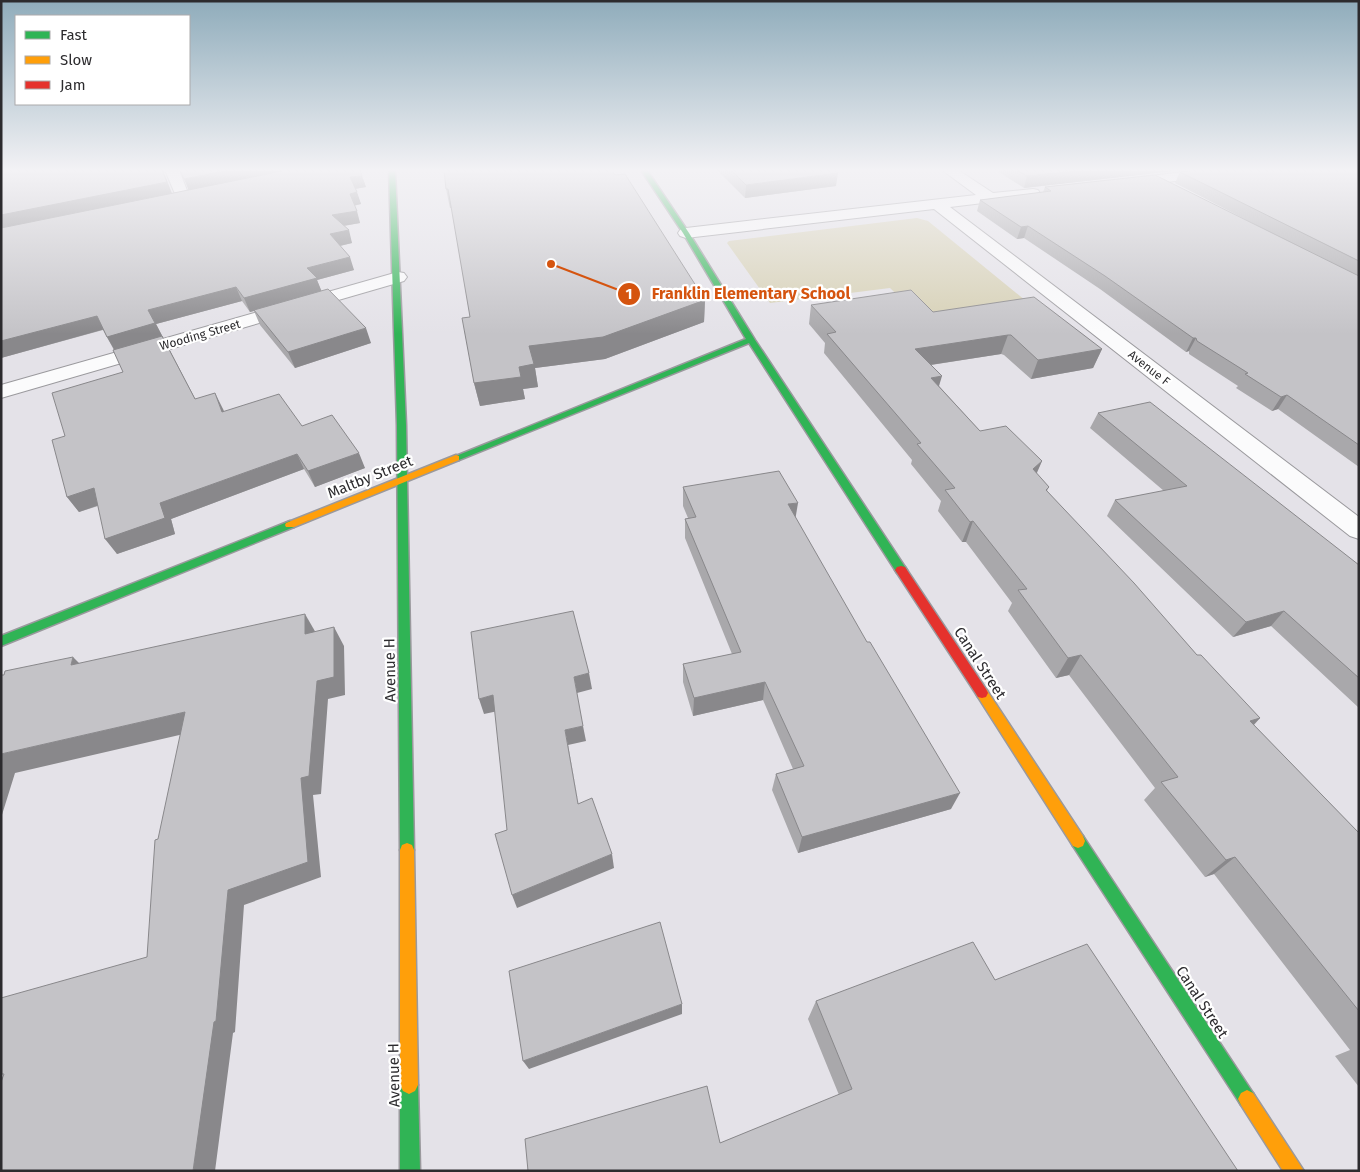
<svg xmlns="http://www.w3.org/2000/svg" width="1360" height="1172" viewBox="0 0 1360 1172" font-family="'Fira Sans',sans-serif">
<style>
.green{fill:#d6d0b4}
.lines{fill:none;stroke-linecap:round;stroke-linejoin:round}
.street-casing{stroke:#9a999d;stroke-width:2}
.fast-casing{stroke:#9a999d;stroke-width:3}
.slow-casing{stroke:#9a999d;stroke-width:3}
.jam-casing{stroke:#9a999d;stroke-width:3}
.street{fill:#fbfbfc;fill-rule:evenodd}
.fast{fill:#30b455;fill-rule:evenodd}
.slow{fill:#ff9f0a;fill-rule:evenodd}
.jam{fill:#e5322d;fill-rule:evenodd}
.wall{fill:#a9a8ab}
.shaded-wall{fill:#89888b}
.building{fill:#c4c3c7;stroke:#89888b}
.labels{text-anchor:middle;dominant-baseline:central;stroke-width:4.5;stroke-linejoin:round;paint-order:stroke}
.far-street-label{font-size:12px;fill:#2c2b2e;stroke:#fff}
.street-label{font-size:15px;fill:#2c2b2e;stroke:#fff}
.leader{fill:none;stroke:#d5540f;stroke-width:2}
.callout-dot{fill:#d5540f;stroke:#fff;stroke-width:2}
.mark-label{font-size:15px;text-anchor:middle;font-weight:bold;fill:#fff}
.callout-label{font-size:16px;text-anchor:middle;font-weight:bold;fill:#d5540f;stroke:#fff;stroke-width:4.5;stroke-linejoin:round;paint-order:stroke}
</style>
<rect width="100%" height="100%" fill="#e4e2e8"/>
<path class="green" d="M917,218L928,221L1042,314L933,329L890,288L770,303L727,243L729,241Z"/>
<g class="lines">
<defs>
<g id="street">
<path d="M165,170H179L190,198L188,201H178Z"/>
<path d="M942,170H958L993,193L1033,189L1038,190L1040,193L1038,196L1033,197L950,207L1359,517V539L1350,536L934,209L686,238L680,236L678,233L680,230L686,228L976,195Z"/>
<path d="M1200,170H1240L1233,174L1126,187L1119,183L1126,179Z"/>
<path d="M398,272L404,273L407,277L404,281L1,398V385Z"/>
</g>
<g id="fast">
<path d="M389,170H395L406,425L414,850L412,855L407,857L402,855L400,850L397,425Z"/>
<path d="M641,170H647L689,233L755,340L905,567L907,570L905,573H897L749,343L459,460H453L451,458L746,339L683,233Z"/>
<path d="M290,521L295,525L294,527L1,646V636Z"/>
<path d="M1078,834L1083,836L1253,1093L1256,1099L1253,1105L1247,1108L1241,1105L1073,846L1071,841L1073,836Z"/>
<path d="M409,1076L415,1079L418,1085L420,1171H400V1085L403,1079Z"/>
</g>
<g id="slow">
<path d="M456,455L459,456V460L294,527H286L285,525L286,523Z"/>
<path d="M982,688L986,689L1083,836L1085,841L1083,846L1078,848L1073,846L978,697L976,693L978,689Z"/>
<path d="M407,843L412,845L414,850L418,1085L415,1091L409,1094L403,1091L400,1085V850L402,845Z"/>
<path d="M1247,1090L1253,1093L1304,1171H1283L1241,1105L1238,1099L1241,1093Z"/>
</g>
<path id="jam" d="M901,566L905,567L986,689L988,693L986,697L982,698L978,697L897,573L895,570L897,567Z"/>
</defs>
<use href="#street" class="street-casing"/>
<use href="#fast" class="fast-casing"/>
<use href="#slow" class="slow-casing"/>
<use href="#jam" class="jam-casing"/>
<use href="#street" class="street"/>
<use href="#fast" class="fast"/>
<use href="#slow" class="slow"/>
<use href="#jam" class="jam"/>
</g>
<g class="wall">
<path d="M1,170L163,171L172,193L362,176L366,187L355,189L361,204L354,205L360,223L344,226L352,243L340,246L354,270L317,280L321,291L371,343L295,368L260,325L254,311L250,312L242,301L156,324L195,399L223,409L224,412L302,426L365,468L315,487L304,469L171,519L175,534L117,554L98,506L79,512L67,497L65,436L123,372L114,350L103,330L1,358Z"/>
<path d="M717,170H834L836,186L745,198Z"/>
<path d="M996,170H1182L1024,188Z"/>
<path d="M1359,170V467L1278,409L1272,411L1236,388L1238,386L1189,354V351L1186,352L1100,289L1024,238L1017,239L977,211L980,200L1043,192L1045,187L1266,230L1175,183L1180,172Z"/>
<path d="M615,175L705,300L704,322L605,359L535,368L538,387L523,389L525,399L480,406L474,383L470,317L452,208H450L446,189Z"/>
<path d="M811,305L933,312L1102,349L1093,368L1031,379L1004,355L1001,354L931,365L939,386L980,431L1042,461L1036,473L1049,487L1047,491L1197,655L1260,718L1254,725L1359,833V1087L1335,1056L1350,1050L1214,874L1205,877L1144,800L1155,788L1069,675L1056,678L1008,611L1012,603L966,542H962L938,511L941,501L911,464L912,460L824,353L825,343L809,324Z"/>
<path d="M1098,413L1359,565V708L1271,626L1233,637L1107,516L1115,500L1164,491L1090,428Z"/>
<path d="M683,487L795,517L951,809L798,853L772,790L776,774L793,769L763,700L693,716L683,682V664L732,654L685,538V519L688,518L683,506Z"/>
<path d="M995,980L1238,1171L720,1143L839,1095L808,1019L816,1001Z"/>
</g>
<g class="shaded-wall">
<path d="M162,170H164L163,171L172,194L1,229V215Z"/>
<path d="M229,170H290L189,191L184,179Z"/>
<path d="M1086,170H1182L1024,188L1027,176Z"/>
<path d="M838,173L836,186L745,198L746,185Z"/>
<path d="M362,176L366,187L354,189L350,177Z"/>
<path d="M357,192L361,204L353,206L350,194Z"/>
<path d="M357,211L360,223L336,227L332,215Z"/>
<path d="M1028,226L1024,238L1017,239L1021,227Z"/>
<path d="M349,230L352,243L335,247L330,234Z"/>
<path d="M350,257L354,270L317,280L322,292L250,312L244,298L307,268Z"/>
<path d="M236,287L242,301L156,324L203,414L115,351L107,337L148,310Z"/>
<path d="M705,300L704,322L605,359L535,368L538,387L523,389L525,399L480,406L474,383L519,367L529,346Z"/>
<path d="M97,316L105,329L1,358V341Z"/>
<path d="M366,328L371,343L295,368L288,352Z"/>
<path d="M1008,335L1001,354L910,368L915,349Z"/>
<path d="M1193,338H1196L1189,351L1186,352Z"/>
<path d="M1102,349L1093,368L1031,379L1038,360Z"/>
<path d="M942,376L936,396L931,378Z"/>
<path d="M215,393L223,409L230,428L222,412Z"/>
<path d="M1287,395L1278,409L1272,411L1281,397Z"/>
<path d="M359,453L365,468L315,487L308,471Z"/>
<path d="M297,454L304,469L171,519L175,534L117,554L105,539L160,503Z"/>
<path d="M1042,461L1033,482V469Z"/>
<path d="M94,488L105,503L79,512L67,497Z"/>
<path d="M798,503L795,521L788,504Z"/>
<path d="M973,521L966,542H962L970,522Z"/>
<path d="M1284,611L1271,626L1233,637L1246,622Z"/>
<path d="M305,614L316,633L305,634Z"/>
<path d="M334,627L344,646L345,695L328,699L321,794L313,795L321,877L244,905L235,1032L233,1033L215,1171H193L228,890L301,778L317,681Z"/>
<path d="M1081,655L1069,675L1056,678L1068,658Z"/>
<path d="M73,657L91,675L71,665Z"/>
<path d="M589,673L592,689L577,693L574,677Z"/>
<path d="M765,682L763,700L693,716L694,698Z"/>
<path d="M493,695L498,711L484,714L479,699Z"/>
<path d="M185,712L201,730L15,773L1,818V754Z"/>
<path d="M1260,718L1241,738L1250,721Z"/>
<path d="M583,726L586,741L568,745L581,818L565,730Z"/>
<path d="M960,793L951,809L798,853L802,837Z"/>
<path d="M612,854L614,868L517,908L512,895Z"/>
<path d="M1235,857L1214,874L1205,877L1226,860Z"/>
<path d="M682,1004V1014L529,1069L523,1061Z"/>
</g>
<g class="building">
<path d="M1,170H162L167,182L1,215Z"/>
<path d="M180,170H229L184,179Z"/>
<path d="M287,170H360L362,176L350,177L357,192L350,194L357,211L332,215L349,230L330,234L350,257L307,268L317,278L244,298L236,287L148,310L155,323L107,337L97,316L1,341V228Z"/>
<path d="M444,170H612L615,175L625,174L705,300L603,337L529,346L534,364L519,367L521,377L474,383L462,318L470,317L448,189H446Z"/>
<path d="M731,170H834L838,173L746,185Z"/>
<path d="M1017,170H1086L1027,176Z"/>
<path d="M1196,170H1359V261L1180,172Z"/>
<path d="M1155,175L1359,276V445L1287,395L1281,397L1245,374L1248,373L1197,341L1196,338H1193L1105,276L1028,226L1021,227L980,200L1051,191L1045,187Z"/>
<path d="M328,289L366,328L288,352L254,310Z"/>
<path d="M911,290L933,312L1034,297L1102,349L1038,360L1011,335H1008L915,349L942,376L931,378L980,431L1006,426L1042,461L1033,469L1049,487L1046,490L1134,583L1197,655H1201L1260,718L1250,721L1359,833V1011L1235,857L1226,860L1161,782L1178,777L1081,655L1068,658L1018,590L1027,589L973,521L970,522L945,490L955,488L917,444L921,443L827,334L836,332L811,305Z"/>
<path d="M162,336L195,399L215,393L222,412L279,394L302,426L332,415L359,453L308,471L297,454L160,503L165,518L105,539L94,488L67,497L52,440L65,436L52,393L123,372L113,350Z"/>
<path d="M1150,402L1359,565V678L1284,611L1246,622L1115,500L1187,486L1098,413Z"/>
<path d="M779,471L798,503L788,504L867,642H870L960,793L802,837L776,774L804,766L765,682L694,698L683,664L741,652L685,519L696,517L683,487Z"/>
<path d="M573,611L589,673L574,677L583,726L565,730L578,804L592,798L612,854L512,895L495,834L507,830L493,695L479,699L471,632Z"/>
<path d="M305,614V634L334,627V677L317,681L309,776L301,778L308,862L228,890L216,1021L214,1022L193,1171H1V1082L4,1074H1V998L147,957L155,840L158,839L185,712L1,754V675H4L5,671L73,657L71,665Z"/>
<path d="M660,922L682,1004L523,1061L509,971Z"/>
<path d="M973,942L995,980L1087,944L1238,1171H528L525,1139L707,1086L720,1143L852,1089L816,1001Z"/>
</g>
<linearGradient id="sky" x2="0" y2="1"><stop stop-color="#8facbb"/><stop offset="0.51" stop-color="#f3f2f5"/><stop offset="1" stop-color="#f3f2f5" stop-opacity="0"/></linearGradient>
<rect width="1360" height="334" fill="url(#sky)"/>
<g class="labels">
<g class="far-street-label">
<text transform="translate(200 335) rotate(-16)">Wooding Street</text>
<text transform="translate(1149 368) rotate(38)">Avenue F</text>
</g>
<g class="street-label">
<text transform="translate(370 477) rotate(-22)">Maltby Street</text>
<text transform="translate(980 663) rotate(57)">Canal Street</text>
<text transform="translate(390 670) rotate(-91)">Avenue H</text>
<text transform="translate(1202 1002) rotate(57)">Canal Street</text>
<text transform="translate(394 1075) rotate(-91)">Avenue H</text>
</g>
</g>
<path class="leader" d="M551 264L629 294"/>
<g class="callout-dot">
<circle cx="551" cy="264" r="5"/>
<circle cx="629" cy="294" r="12"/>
</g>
<g class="mark-label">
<text x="629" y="299">1</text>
</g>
<g class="callout-label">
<text x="751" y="299">Franklin Elementary School</text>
</g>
<rect width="1360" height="1172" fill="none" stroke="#2c2b2e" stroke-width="5"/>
<rect x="15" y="15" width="175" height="90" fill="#ffffff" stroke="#abaaab"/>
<rect x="25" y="31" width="25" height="8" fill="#30b455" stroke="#abaaab"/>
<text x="60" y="40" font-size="15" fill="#2c2b2e">Fast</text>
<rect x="25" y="56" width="25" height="8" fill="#ff9f0a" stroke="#abaaab"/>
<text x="60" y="65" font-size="15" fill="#2c2b2e">Slow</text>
<rect x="25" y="81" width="25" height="8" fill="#e5322d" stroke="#abaaab"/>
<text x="60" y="90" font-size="15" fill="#2c2b2e">Jam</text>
</svg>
